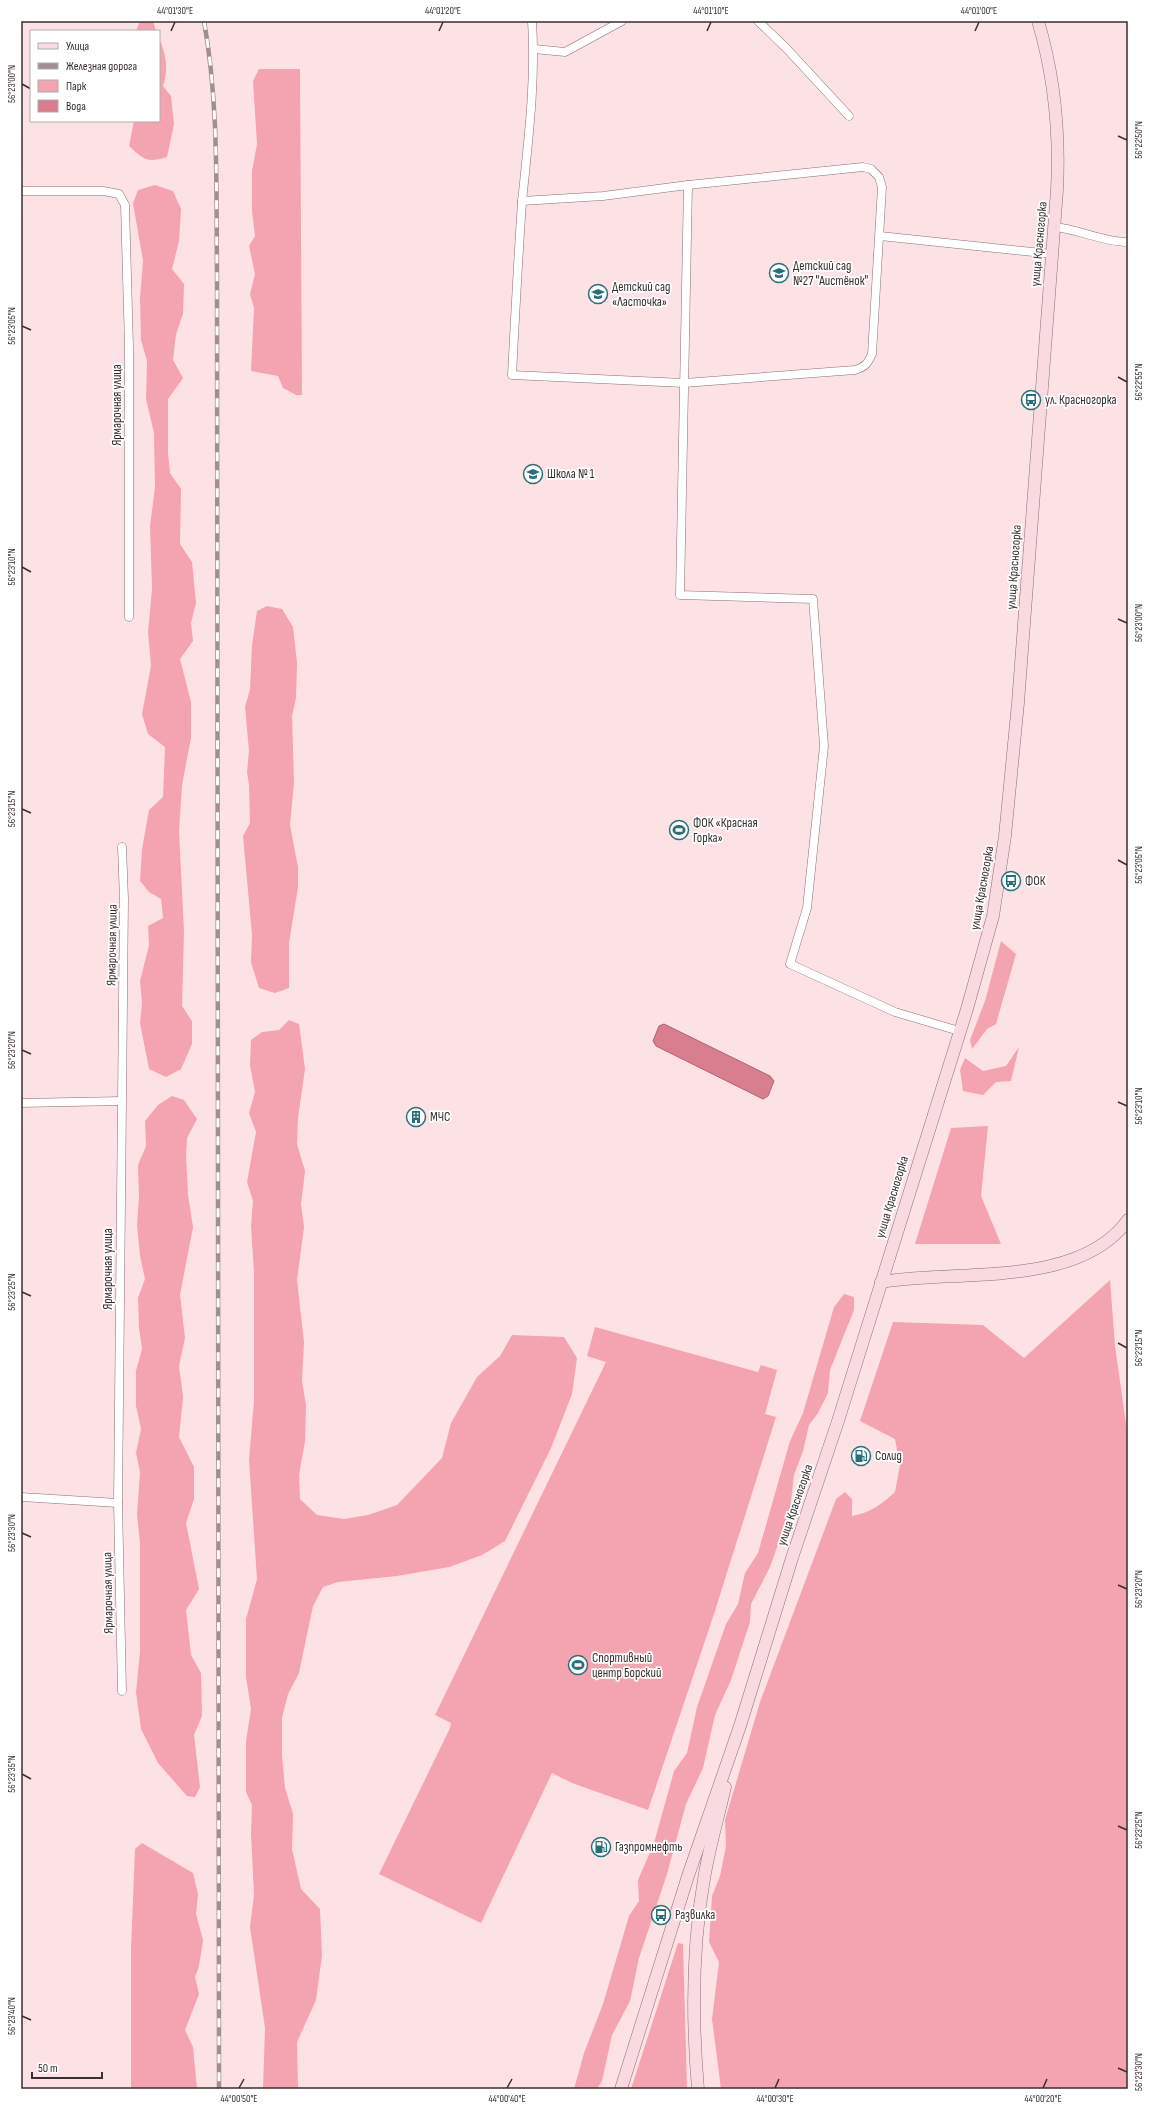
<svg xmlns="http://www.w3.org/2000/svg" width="1149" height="2110" viewBox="0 0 1149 2110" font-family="'Sofia Sans Condensed',sans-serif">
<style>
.green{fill:#f4a3b0}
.water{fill:#d87e8e;stroke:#a86672}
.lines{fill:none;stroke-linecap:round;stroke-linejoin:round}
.street-casing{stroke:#876f72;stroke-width:9}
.secondary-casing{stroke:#876f72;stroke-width:13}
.street{stroke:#fff;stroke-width:8}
.secondary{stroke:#f8dae0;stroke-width:12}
.rail-casing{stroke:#a28e91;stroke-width:4.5}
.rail{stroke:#fff;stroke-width:3;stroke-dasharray:9;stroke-linecap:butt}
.ticks{fill:none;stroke:#382e2f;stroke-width:1.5}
.labels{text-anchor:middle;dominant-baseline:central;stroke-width:3.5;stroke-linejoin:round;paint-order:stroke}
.street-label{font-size:13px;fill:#382e2f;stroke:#fff}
.poi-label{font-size:13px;fill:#382e2f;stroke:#fff;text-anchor:start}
.neatline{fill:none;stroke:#382e2f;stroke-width:1.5}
.ticks-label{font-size:10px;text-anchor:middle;fill:#382e2f}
</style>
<rect width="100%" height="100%" fill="#fde2e5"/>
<g class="green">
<path d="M140,21H153L156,31H136Z"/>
<path d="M159,38C166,55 169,68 163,86L171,96L174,124L167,157C147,163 144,160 129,146L134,121H159Z"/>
<path d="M259,69H300L302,395H296L283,388L278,376L251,371L254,308L250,294L255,274L249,246L255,236L252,211V171L257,144L253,81Z"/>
<path d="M155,185L173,191L181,209L179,241L172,269L184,284L183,314L176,334L173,360L183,378L168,399V453L170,473L181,489L180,544L192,562L196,603L191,623L193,641L180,659L191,702V738L182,785L179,831L184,932L182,1006L192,1021V1044L181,1069L166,1077L149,1069L140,1023L142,1003L140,981L149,945L148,926L163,918L161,899L149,892L140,881L142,849L149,810L163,797L165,747L148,734L142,714L151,666L148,632L152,589L150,526L155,487L154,433L146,399L147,361L141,340L140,298L143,261L133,203L138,190Z"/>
<path d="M267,606L282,609L293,627L297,663L296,698L292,716L294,782L290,825L298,867V887L289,943V988L275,993L259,988L251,962L252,935L243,836L250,823L249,785L247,772L249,751L245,707L250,689L252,645L257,611Z"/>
<path d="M1001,941L1016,954L996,1024L987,1029L972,1049L970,1040L985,1001Z"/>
<path d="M289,1020L299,1024L305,1069L298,1118L297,1144L305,1171L301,1204L304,1227L297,1280L304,1342L302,1381L306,1405L305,1441L299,1475L300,1499L317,1515L344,1519L368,1515L397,1505L442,1458L451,1423L477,1377L500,1356L512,1335L564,1337L577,1358L572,1394L551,1448L505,1541L482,1555L449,1567L397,1576L338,1582L323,1587L313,1606L299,1673L288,1694L282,1718V1756L285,1788L293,1814L292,1849L301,1889L320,1909L322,1955L316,2000L297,2042L298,2089H263L265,2028L250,1927L254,1895L251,1834L252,1805L246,1792V1741L251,1709L246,1677V1619L257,1579L249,1460L254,1401V1273L251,1226L253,1201L247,1182L256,1132L249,1113L255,1092L250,1065L251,1040L262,1032L279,1030Z"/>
<path d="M1019,1047L1011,1081L996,1082L983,1095L963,1091L960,1070L965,1058L983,1071L1006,1066Z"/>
<path d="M172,1096L184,1100L197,1119L187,1138L186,1156L188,1195L193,1227L180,1295L185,1338L179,1366L183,1397L179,1437L194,1467V1499L186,1523L199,1589L186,1610L191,1655L201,1673L202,1716L194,1735L200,1787L195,1797L187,1796L158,1763L141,1729L136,1692L140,1652V1544L137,1514L140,1472L136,1453L141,1429L136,1406V1371L142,1349L139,1328L138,1298L145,1279L140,1256L137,1225L139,1197L138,1165L146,1146L145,1121L158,1105Z"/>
<path d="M988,1126L981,1196L1001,1244H915L951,1128Z"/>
<path d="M1110,1280L1115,1346L1128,1438V2089H721L712,2019L719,1962L709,1942L712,1896L720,1876L726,1846L725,1820L760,1702L836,1499L845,1492L852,1499V1516C870,1513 882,1504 895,1492L900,1465L895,1439L860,1421L893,1322L983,1325L1024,1358Z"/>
<path d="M844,1294L854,1297V1310L830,1370L828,1393L818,1413L809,1425L803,1451L794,1475L790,1510L770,1567L751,1604L750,1622L731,1680L715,1715L703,1768L686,1804L667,1874L639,1958L630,2001L612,2035L602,2081L597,2089H574L584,2053L603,2004L629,1916L639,1901L638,1880L654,1843L674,1771L687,1753L697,1707L711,1667L726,1624L738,1604L745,1573L758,1553L790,1441L803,1413L834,1307Z"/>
<path d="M595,1327L758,1372L761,1365L777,1370L765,1414L776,1417L714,1614L648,1810L572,1783L552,1773L481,1923L379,1874L450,1728L451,1723L435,1715L606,1362L587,1356Z"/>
<path d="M142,1843L193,1873L198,1894L196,1914L203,1940L199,1966L195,1977L199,1994L185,2030L193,2047L197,2089H131V1949L135,1849Z"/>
<path d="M678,1943L683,1944L687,2089H631Z"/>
</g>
<path class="water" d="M664,1024L770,1076L774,1081L768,1096L763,1099L656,1046L653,1041L659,1026Z"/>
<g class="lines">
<defs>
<g id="street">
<path d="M532,21C536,82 528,142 522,202C518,260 515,318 512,375L684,383L855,370C865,367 868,363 872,354L882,187L879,177L871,169L863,167L688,185"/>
<path d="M758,21L787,49L849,116"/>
<path d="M534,49L565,52L622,21"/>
<path d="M21,191H103L119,194L125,205L129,347V617"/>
<path d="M522,201L603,196L688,185L680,595L813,599L824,746L807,908L790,964L895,1012L959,1031"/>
<path d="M1054,227C1079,229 1102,242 1128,242"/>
<path d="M880,236L1052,254"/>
<path d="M21,1103L121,1101"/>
<path d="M21,1497L118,1503"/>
<path d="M122,1691L118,1503L124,899L122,847"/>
</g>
<g id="secondary">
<path d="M881,1282C956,1269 1078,1289 1128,1220"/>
<path d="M621,2089L688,1876L740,1726L792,1558L838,1421L967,1009L993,916L1005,836L1018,703L1057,190C1060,131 1055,78 1038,21"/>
<path d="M698,2089C692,2020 692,1948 704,1879C709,1848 718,1818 725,1787"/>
</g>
</defs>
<use href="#street" class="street-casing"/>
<use href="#secondary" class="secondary-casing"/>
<use href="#street" class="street"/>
<use href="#secondary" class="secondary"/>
<defs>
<path id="rail" d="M204,21C219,104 216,190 217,274L219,2089"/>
</defs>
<use href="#rail" class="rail-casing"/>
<use href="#rail" class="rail"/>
</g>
<path class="ticks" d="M171,31L175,22M439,31L443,22M707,31L711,22M975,31L979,22M22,84L31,89M1118,136L1127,140M22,326L31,330M1118,377L1127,382M22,567L31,572M1118,619L1127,623M22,809L31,813M1118,860L1127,865M22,1050L31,1054M1118,1102L1127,1106M22,1292L31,1296M1118,1343L1127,1348M22,1533L31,1537M1118,1585L1127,1589M22,1774L31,1779M1118,1826L1127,1830M22,2016L31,2020M1118,2068L1127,2072M239,2088L244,2079M507,2088L512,2079M775,2088L779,2079M1043,2088L1047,2079"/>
<defs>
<symbol id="school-ring" viewBox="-11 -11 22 22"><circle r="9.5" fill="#fff" stroke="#277079" stroke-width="1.5"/><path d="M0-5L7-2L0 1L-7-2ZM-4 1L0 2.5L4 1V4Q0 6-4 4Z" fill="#277079"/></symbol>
<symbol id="bus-ring" viewBox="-11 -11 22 22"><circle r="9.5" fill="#fff" stroke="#277079" stroke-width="1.5"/><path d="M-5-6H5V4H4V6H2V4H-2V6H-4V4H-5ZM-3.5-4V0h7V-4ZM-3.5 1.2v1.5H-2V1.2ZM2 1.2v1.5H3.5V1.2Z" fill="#277079"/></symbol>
<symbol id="stadium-ring" viewBox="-11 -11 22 22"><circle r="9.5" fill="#fff" stroke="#277079" stroke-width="1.5"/><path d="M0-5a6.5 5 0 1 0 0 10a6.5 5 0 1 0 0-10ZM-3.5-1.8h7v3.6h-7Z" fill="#277079"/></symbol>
<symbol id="building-ring" viewBox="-11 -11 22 22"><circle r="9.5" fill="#fff" stroke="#277079" stroke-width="1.5"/><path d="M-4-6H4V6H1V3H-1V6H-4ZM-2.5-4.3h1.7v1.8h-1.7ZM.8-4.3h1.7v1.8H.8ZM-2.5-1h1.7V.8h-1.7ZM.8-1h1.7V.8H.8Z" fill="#277079"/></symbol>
<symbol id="fuel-ring" viewBox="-11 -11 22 22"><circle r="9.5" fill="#fff" stroke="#277079" stroke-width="1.5"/><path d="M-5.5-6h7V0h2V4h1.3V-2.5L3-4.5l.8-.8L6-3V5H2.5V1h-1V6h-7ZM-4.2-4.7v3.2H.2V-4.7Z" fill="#277079"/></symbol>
</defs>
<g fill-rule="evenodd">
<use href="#school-ring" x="768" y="262" width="22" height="22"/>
<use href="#school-ring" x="587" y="283" width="22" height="22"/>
<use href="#bus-ring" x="1020" y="389" width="22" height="22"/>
<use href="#school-ring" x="522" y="463" width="22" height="22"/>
<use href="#stadium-ring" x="668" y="819" width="22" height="22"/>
<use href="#bus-ring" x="1000" y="870" width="22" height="22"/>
<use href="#building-ring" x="405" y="1106" width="22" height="22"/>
<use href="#fuel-ring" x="850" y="1445" width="22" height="22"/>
<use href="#stadium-ring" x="567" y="1654" width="22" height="22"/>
<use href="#fuel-ring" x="590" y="1836" width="22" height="22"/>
<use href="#bus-ring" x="650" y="1904" width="22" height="22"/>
</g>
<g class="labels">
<g class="street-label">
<text transform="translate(1039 244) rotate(-85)">улица Красногорка</text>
<text transform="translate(117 405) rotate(-90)">Ярмарочная улица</text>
<text transform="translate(1014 567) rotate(-86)">улица Красногорка</text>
<text transform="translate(982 888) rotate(-80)">улица Красногорка</text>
<text transform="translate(112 945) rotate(-89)">Ярмарочная улица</text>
<text transform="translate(892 1197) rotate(-73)">улица Красногорка</text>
<text transform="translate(108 1269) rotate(-90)">Ярмарочная улица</text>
<text transform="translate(795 1505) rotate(-71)">улица Красногорка</text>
<text transform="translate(108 1593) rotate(-91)">Ярмарочная улица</text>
</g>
<g class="poi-label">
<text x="793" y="266">Детский сад<tspan x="793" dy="15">№27 "Аистёнок"</tspan></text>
<text x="612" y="287">Детский сад<tspan x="612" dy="15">«Ласточка»</tspan></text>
<text x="1045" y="400">ул. Красногорка</text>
<text x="547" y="474">Школа № 1</text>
<text x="693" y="823">ФОК «Красная<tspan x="693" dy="15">Горка»</tspan></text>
<text x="1025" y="881">ФОК</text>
<text x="430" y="1117">МЧС</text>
<text x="875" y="1456">Солид</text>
<text x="592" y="1658">Спортивный<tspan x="592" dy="15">центр Борский</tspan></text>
<text x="615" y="1847">Газпромнефть</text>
<text x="675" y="1915">Развилка</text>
</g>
</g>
<rect width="1149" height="2110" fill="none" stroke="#ffffff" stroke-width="44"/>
<rect x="30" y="30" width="130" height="92" fill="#ffffff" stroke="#afabac"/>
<rect x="38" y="43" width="20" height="6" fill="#f8dae0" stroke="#afabac"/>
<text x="66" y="50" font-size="12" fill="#382e2f">Улица</text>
<rect x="38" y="63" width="20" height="6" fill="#a28e91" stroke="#afabac"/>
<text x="66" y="70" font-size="12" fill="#382e2f">Железная дорога</text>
<rect x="38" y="80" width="20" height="12" fill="#f4a3b0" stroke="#afabac"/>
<text x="66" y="90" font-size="12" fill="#382e2f">Парк</text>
<rect x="38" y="100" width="20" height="12" fill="#d87e8e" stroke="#afabac"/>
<text x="66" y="110" font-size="12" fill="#382e2f">Вода</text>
<path d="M32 2072v6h70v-6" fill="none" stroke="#382e2f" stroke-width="2"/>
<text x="38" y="2072" font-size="12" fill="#382e2f" stroke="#ffffff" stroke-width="3" paint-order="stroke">50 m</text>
<rect x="22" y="22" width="1105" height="2066" class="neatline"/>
<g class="ticks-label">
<text x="175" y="14">44°01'30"E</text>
<text x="443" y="14">44°01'20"E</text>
<text x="711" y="14">44°01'10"E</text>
<text x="979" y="14">44°01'00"E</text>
<text transform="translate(11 84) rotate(-90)" y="4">56°23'00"N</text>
<text transform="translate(1138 140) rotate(-90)" y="4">56°22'50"N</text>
<text transform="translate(11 326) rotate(-90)" y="4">56°23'05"N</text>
<text transform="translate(1138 382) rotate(-90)" y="4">56°22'55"N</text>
<text transform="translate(11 567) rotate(-90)" y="4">56°23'10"N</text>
<text transform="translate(1138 623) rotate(-90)" y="4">56°23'00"N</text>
<text transform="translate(11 809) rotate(-90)" y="4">56°23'15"N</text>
<text transform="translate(1138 865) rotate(-90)" y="4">56°23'05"N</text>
<text transform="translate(11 1050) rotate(-90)" y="4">56°23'20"N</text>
<text transform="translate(1138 1106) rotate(-90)" y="4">56°23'10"N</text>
<text transform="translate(11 1292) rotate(-90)" y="4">56°23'25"N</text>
<text transform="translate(1138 1348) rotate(-90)" y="4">56°23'15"N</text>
<text transform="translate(11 1533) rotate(-90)" y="4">56°23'30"N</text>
<text transform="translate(1138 1589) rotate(-90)" y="4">56°23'20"N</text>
<text transform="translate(11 1774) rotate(-90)" y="4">56°23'35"N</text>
<text transform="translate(1138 1830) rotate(-90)" y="4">56°23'25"N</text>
<text transform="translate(11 2016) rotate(-90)" y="4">56°23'40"N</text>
<text transform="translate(1138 2072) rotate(-90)" y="4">56°23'30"N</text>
<text x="239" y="2102">44°00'50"E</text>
<text x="507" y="2102">44°00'40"E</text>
<text x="775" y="2102">44°00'30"E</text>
<text x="1043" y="2102">44°00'20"E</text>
</g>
</svg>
